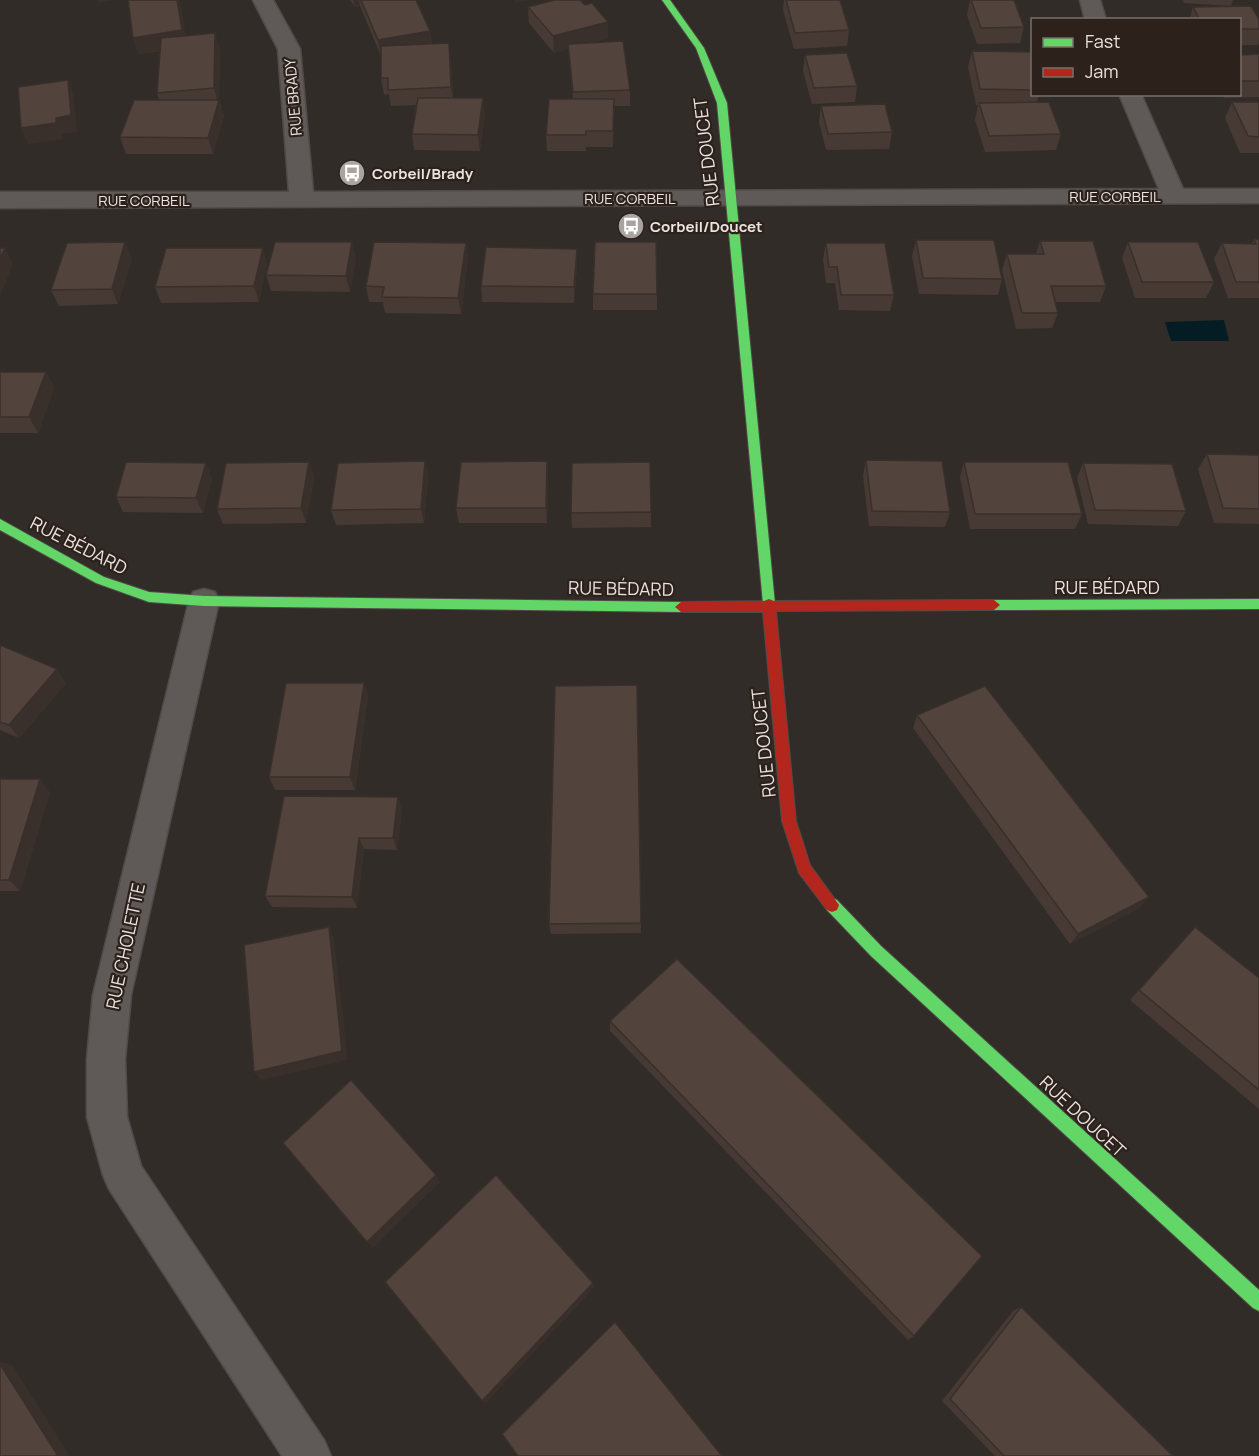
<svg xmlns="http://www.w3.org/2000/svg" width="1259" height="1456" viewBox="0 0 1259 1456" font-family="Manrope,sans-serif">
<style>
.water{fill:#041c24}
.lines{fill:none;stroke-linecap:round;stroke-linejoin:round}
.street-casing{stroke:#504a48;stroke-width:3}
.fast-casing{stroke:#504a48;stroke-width:2}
.jam-casing{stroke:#504a48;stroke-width:2}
.street{fill:#5f5a58;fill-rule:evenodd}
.fast{fill:#63d668;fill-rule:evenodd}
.jam{fill:#b3261e;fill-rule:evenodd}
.wall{fill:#473a34}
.shaded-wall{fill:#392f2b}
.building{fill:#52433d;stroke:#392f2b;stroke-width:1.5}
.labels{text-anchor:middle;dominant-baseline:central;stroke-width:4.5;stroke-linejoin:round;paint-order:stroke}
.far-street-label{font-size:15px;fill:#ebe3df;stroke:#2c211b}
.far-poi-label{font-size:15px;font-weight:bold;fill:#ebe3df;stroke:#2c211b;text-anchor:start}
.street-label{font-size:18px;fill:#ebe3df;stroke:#2c211b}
</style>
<rect width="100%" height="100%" fill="#322c29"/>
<path class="water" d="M1224,320L1229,341H1171L1165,322Z"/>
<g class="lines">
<defs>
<g id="street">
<path d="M253,0H273L300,49L313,192L1159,189L1119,94H1141L1183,189H1259V203L0,208V192H289L278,49Z"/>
<path d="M1080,0H1100L1106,20H1085Z"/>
<path d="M204,589L215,592L219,601L131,995L125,1059L127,1117L141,1166L324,1440L331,1456H282L109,1189L103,1175L87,1117V1059L93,995L189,601L193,592Z"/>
</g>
<g id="fast">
<path d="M662,0H670L704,48L727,103L775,604L769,609L763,604L717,103L696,48Z"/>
<path d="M0,519L104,577L149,592L204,596L681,602L687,607L681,612L204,606L149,602L96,583L0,530Z"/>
<path d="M1259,599V609L994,610L988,605L994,600Z"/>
<path d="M832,898L837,900L881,946L1259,1290V1311L1253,1308L871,956L827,910L825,905L827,900Z"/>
</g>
<path id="jam" d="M769,599L774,601L994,600L1000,605L994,610L776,611L796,821L810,865L839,905L837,910L832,912L827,910L799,873L782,821L763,612H681L675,607L681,602L764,601Z"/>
</defs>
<use href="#street" class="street-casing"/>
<use href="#fast" class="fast-casing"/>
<use href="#jam" class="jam-casing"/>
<use href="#street" class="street"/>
<use href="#fast" class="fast"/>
<use href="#jam" class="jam"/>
</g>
<g class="wall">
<path d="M128,0H180L185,36L220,49L219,100L224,116L213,154H126L120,137L159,100L157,93L160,51L138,54L133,38Z"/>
<path d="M350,0H416L430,31L432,44L451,59L453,98H483L485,114L480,151L414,150L412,134L416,105L391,106L389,94L384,95L381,78V56L360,6L355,7Z"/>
<path d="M784,0H840L849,30L847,46L794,49L783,10Z"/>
<path d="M970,0H1014L1024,27L1020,43L977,44L967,15Z"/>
<path d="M1183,0H1233L1231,6L1184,3Z"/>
<path d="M585,5L608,22V38L590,43L630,90V106H614L613,147H586V151H547L546,135L573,99L568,49L554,53L529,23L528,7Z"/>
<path d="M1193,7L1259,19V42L1258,45H1239V20H1189Z"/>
<path d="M972,51L1032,59V94H1039L1037,102L1061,134L1056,150L985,152L975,120L978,105H976L968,67Z"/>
<path d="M1259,54V97L1224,98L1222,94H1239V55Z"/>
<path d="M805,55L857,86L855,102L812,104L803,71Z"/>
<path d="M1232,102H1259V153H1240L1225,118Z"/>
<path d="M821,106L892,132L889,149L826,150L819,122Z"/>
<path d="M1254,239H1259V298H1228L1214,259L1222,243L1252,244Z"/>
<path d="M916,240L1002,279L998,295L919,294L912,256Z"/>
<path d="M1040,241L1106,286L1100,302H1055L1058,313L1052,328L1016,329L1002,270L1007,254H1036Z"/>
<path d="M1128,242L1214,282L1206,298H1135L1122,258Z"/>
<path d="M466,243L468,259L461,314L385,313L383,302H369L366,286Z"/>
<path d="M826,243L894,295L890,311L839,310L835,283H826L823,259Z"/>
<path d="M577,249V265L574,303L482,302L481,286Z"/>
<path d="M132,258L118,304L59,306L51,290Z"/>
<path d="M356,258L350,292L271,291L266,275Z"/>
<path d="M267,264L259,302L161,303L155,287Z"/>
<rect x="593" y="294" width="64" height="16"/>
<path d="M0,372H46L54,388L38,433H0Z"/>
<path d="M1207,454L1259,455V524L1214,523L1198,469Z"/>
<path d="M866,460L950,512L945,527L869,526L863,476Z"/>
<path d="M425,461L428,477L424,523L336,525L331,510Z"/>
<path d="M547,461L548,476L547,523H459L456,508Z"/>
<path d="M309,462L314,477L306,523L223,524L217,509Z"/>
<path d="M964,462L1082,514L1075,529H970L960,477Z"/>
<path d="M1083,463L1186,511L1178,526L1088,524L1077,478Z"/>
<path d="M212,478L203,513L123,512L116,497Z"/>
<path d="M651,512V527L572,528L571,513Z"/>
<path d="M0,645L66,683L19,738L0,730Z"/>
<path d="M364,683L368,696L355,790H275L269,777Z"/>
<path d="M917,715L1149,897L1139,908L1070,944L913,728Z"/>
<path d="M0,779L50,792L20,891H0Z"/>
<path d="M402,809L397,850L364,849L357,908L272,907L265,896Z"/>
<path d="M641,923V933L551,934L549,924Z"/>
<path d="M1195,927L1259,978V1109L1130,1000Z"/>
<path d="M610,1021L914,1336L908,1340L610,1031Z"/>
<path d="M1021,1307L1173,1456H995L942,1401L1013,1311Z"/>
</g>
<g class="shaded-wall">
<path d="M97,0H115L98,3Z"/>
<path d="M177,0H180L187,46L138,54L133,38Z"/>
<path d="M353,0H359L360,6L355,7Z"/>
<path d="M515,0H530L515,3Z"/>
<path d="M608,22V38L554,53L553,36Z"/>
<path d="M430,31L432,47L381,56L378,40Z"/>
<path d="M215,33L220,49L219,101V100L224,116L213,154L208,138L218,103L214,88Z"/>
<path d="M449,43L451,59L453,103L451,87Z"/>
<path d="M68,80L74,96L77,132L62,134L63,139L28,144L21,128L56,118Z"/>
<path d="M483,98L485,114L480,151L478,135Z"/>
<path d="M125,242L132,258L118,304L112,289Z"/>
<path d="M352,242L356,258L350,292L346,276Z"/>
<path d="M466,243L468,259L461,314L458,298Z"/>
<path d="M5,248L13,264L0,297V259Z"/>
<path d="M263,248L267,264L259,302L254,286Z"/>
<path d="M577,249V265L574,303V287Z"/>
<path d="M46,372L54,388L38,433L29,417Z"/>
<path d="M425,461L428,477L424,523L421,509Z"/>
<path d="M547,461L548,476L547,523L546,508Z"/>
<path d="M309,462L314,477L306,523L301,508Z"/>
<path d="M206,463L212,478L203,513L196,498Z"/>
<path d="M57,669L66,683L19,738L9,725Z"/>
<path d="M364,683L368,696L355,790L350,777Z"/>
<path d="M40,779L50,792L20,891L9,880Z"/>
<path d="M398,797L402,809L397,850L393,838Z"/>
<path d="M359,838L364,849L357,908L352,897Z"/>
<path d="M1149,897L1139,908L1070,944L1078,934Z"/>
<path d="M329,927L334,938L348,1060L261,1080L254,1072Z"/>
<path d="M436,1175L440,1182L373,1248L367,1242Z"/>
<path d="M593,1283L594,1288L486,1403L482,1401Z"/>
<path d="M0,1362L12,1365L70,1456H58L0,1364Z"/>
</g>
<g class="building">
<path d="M128,0H177L182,30L133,38Z"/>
<path d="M361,0H416L430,31L378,40Z"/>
<path d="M554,0H580L585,5L592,3L608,22L553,36L528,7Z"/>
<path d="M786,0H840L849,30L795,33Z"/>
<path d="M971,0H1014L1024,27L981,28Z"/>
<path d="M1251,6L1259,19V29H1239V20H1200L1193,7Z"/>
<path d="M215,33L214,88L157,93L161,38Z"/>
<path d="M623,41L630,90L573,92L568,44Z"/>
<path d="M449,43L451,87L388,90V78H381V46Z"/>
<path d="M972,51L1031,52L1032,59V90L980,89Z"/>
<path d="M847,53L857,86L814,88L805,55Z"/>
<path d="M1259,54V81H1239V55Z"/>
<path d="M68,80L71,115L56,118V123L21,128L18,87Z"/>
<path d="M418,98H483L478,135L412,134Z"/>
<path d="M549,99H614L613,131H586V135H546Z"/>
<path d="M134,100H219L208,138L120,137Z"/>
<path d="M1049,102L1061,134L989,136L979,103Z"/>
<path d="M1232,102H1259V137L1248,136Z"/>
<path d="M885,104L892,132L828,134L821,106Z"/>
<path d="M1254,239H1259V282H1236L1222,243L1256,244Z"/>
<path d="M916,240H994L1002,279L923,278Z"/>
<path d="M1040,241H1093L1106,286H1051L1058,313H1022L1007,254H1044Z"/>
<path d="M125,242L112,289L51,290L67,243Z"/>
<path d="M275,242H352L346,276L266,275Z"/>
<path d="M374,242L466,243L458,298L382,297L384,287L366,286Z"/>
<path d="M595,242H656L657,294H593Z"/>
<path d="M1128,242H1198L1214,282H1142Z"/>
<path d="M826,243H885L894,295H841L837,267H829Z"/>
<path d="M486,247L577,249L574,287L481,286Z"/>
<path d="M0,248H5L0,259Z"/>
<path d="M166,248H263L254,286L155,287Z"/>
<path d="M0,372H46L29,417H0Z"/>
<path d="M1207,454L1259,455V509L1223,508Z"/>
<path d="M866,460L942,461L950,512L872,511Z"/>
<path d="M425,461L421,509L331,510L338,463Z"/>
<path d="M547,461L546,508H456L461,462Z"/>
<path d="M126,462L206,463L196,498L116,497Z"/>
<path d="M309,462L301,508L217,509L226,463Z"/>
<path d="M650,462L651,512L571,513L572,463Z"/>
<path d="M964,462H1068L1082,514H975Z"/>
<path d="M1083,463L1172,464L1186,511L1095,510Z"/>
<path d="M0,645L57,669L9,725L0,722Z"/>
<path d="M286,683H364L350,777H269Z"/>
<path d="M637,685L641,923L549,924L555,686Z"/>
<path d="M985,686L1149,897L1078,934L917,715Z"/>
<path d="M0,779H40L9,880H0Z"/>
<path d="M284,796L398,797L393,838H359L352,897L265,896Z"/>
<path d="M329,927L342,1051L254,1072L244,945Z"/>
<path d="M1195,927L1259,978V1090L1139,990Z"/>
<path d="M677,959L982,1256L914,1336L610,1021Z"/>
<path d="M351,1080L436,1175L367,1242L283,1143Z"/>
<path d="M496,1175L593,1283L482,1401L385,1282Z"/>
<path d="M1021,1307L1173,1456H1004L950,1399Z"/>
<path d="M615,1322L722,1456H518L502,1434Z"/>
<path d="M0,1364L58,1456H0Z"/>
</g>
<defs>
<symbol id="bus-disc" viewBox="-11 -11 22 22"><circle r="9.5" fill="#aaa39f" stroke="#2c211b"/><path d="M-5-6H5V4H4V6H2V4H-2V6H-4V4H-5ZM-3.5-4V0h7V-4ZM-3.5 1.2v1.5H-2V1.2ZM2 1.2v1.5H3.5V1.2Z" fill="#fff"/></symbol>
</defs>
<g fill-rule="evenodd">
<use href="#bus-disc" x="337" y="158" width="30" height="30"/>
<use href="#bus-disc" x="616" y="211" width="30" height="30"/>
</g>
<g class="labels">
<g class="far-street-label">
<text transform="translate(293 97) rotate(-95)">RUE BRADY</text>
<text x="1115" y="196">RUE CORBEIL</text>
<text x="630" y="198">RUE CORBEIL</text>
<text x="144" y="200">RUE CORBEIL</text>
</g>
<g class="far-poi-label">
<text x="372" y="173">Corbeil/Brady</text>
<text x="650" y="226">Corbeil/Doucet</text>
</g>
<g class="street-label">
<text transform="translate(706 152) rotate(-97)">RUE DOUCET</text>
<text transform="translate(79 545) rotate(27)">RUE BÉDARD</text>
<text x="1107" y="587">RUE BÉDARD</text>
<text transform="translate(621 588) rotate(1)">RUE BÉDARD</text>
<text transform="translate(763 743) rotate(-96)">RUE DOUCET</text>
<text transform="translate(125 946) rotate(-78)">RUE CHOLETTE</text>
<text transform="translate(1083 1116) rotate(43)">RUE DOUCET</text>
</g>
</g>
<rect x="1031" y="18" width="210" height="78" fill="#2c211b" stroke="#786f69" stroke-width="1.5"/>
<rect x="1043" y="38" width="30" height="9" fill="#63d668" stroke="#786f69" stroke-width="1.5"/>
<text x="1085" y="48" font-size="18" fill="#ebe3df">Fast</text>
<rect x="1043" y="68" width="30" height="9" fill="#b3261e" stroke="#786f69" stroke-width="1.5"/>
<text x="1085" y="78" font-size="18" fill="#ebe3df">Jam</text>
</svg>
